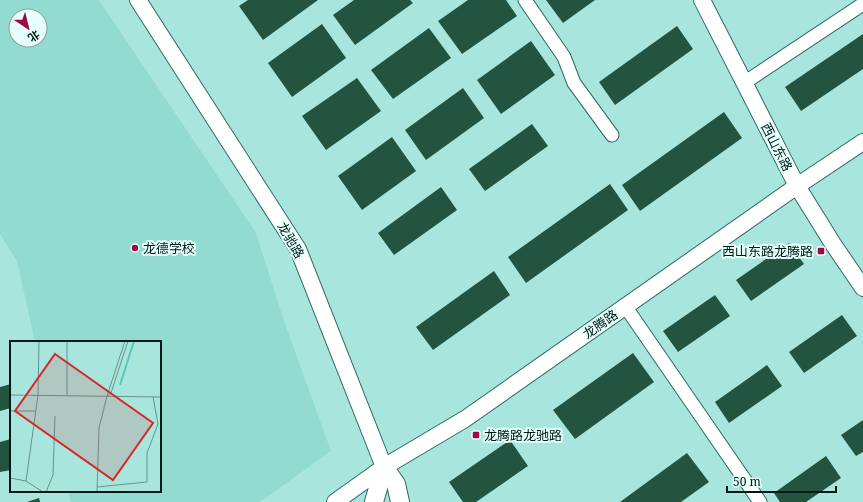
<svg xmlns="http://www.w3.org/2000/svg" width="863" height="502" viewBox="0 0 863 502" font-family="'Noto Serif','Noto Sans SC',serif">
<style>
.built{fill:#93dad0;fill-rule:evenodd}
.building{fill:#225440}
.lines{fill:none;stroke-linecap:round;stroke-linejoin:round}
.minor-casing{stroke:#2d6962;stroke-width:15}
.tertiary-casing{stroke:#2d6962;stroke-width:18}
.secondary-casing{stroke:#2d6962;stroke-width:20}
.minor{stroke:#fff;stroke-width:13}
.tertiary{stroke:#fff;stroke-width:16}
.secondary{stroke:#fff;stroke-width:18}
.poi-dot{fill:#a00549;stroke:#e7fffb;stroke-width:1.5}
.labels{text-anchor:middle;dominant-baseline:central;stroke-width:4;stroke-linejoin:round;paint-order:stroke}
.street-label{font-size:13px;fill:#011916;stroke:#e7fffb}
.poi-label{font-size:13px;fill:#011916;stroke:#e7fffb;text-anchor:start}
.inset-river{fill:none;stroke:#56c8bb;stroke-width:2}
.inset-road{fill:none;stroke:#65948d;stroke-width:1}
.view{fill:#d62828;fill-opacity:0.15;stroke:#d62828;stroke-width:2}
.inset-edge{fill:none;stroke:#011916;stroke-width:2}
</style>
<rect width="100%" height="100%" fill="#a8e6dd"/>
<path class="built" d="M0,0H99L256,233L284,321L331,451L260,502H71L68,491H160V342H35L17,261L0,234ZM16,16H40V40H16Z"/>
<g class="building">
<path d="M248,0H318L263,40L239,6Z"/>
<path d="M354,0H410L413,3L355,45L333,15Z"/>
<path d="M468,0H506L517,16L462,54L438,21Z"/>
<path d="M546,0H595L563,23Z"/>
<path d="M322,24L346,58L292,97L268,63Z"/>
<path d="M677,26L693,49L615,105L599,82Z"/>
<path d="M429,28L451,58L393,99L371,70Z"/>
<path d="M863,34V69L801,111L785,87Z"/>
<path d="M531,41L555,75L501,114L477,80Z"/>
<path d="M357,78L381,111L326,150L302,116Z"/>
<path d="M463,88L484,118L426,160L405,130Z"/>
<path d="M724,112L742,138L640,211L622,185Z"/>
<path d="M532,124L548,146L485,191L469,169Z"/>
<path d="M392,137L416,171L362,210L338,176Z"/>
<path d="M610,184L628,210L526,283L508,257Z"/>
<path d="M441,187L457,210L394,255L378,233Z"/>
<path d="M789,243L804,264L751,301L736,280Z"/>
<path d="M494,271L510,295L433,350L416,327Z"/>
<path d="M715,295L730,316L678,352L663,331Z"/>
<path d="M842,315L857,336L804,373L789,352Z"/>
<path d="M633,353L654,382L575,439L553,410Z"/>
<path d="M767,365L782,386L729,423L715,402Z"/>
<path d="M11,384V408L0,411V387Z"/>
<path d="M863,420V452L856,456L841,435Z"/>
<path d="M11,439V470L0,472V442Z"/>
<path d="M510,440L528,466L476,502H463L449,482Z"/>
<path d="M687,453L709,482L681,502H620Z"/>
<path d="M826,456L841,478L806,502H780L774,493Z"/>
<path d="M39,498L40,502H27Z"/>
</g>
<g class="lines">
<defs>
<g id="minor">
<path d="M525,0L564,57L574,83L612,135"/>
<path d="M744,83L863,4"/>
<path d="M625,306L760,502"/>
</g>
<g id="tertiary">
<path d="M138,0L298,249L384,467"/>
<path d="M702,0L797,186L833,244L863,288"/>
<path d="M335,502L384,467L465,419L797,186L863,142"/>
</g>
<g id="secondary">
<path d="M384,467L396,484L400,502"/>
<path d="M374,502L384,467"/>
</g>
</defs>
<use href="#minor" class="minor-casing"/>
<use href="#tertiary" class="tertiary-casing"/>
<use href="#secondary" class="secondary-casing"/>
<use href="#minor" class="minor"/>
<use href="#tertiary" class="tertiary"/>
<use href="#secondary" class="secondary"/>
</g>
<g class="poi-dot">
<circle cx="135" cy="248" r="4"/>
<rect x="817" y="247" width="8" height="8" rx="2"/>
<rect x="472" y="431" width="8" height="8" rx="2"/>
</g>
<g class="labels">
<g class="street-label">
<text transform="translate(777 147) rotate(63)">西山东路</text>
<text transform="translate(291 240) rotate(60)">龙驰路</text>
<text transform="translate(600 324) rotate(-35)">龙腾路</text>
</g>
<g class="poi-label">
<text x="143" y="248">龙德学校</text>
<text x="813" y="251" text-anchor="end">西山东路龙腾路</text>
<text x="484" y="435">龙腾路龙驰路</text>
</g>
</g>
<g transform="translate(10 341)">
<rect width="151" height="151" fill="#a8e6dd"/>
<path class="inset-river" d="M110,44L124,0"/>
<path class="inset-road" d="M0,54L151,56M57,54V0M97,55L101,52L118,0M97,55L115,0M0,70H25M0,137L16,140L33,151M16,140L28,54L29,0M87,146L137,141V112L148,83L143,56M36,151L43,134L45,75M87,151L89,87L97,55"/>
<path class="view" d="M45,13L143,82L103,139L5,70Z"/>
<rect width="151" height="151" class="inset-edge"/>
</g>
<g transform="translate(28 28) rotate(145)"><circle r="19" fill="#e7fffb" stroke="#8ba39f"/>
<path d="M0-3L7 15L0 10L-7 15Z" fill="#a00549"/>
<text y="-6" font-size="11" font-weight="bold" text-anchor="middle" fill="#011916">北</text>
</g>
<path d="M727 486v6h109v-6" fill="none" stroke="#011916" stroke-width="2"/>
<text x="733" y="486" font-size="12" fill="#011916" stroke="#e7fffb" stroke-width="3" paint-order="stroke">50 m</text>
</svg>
